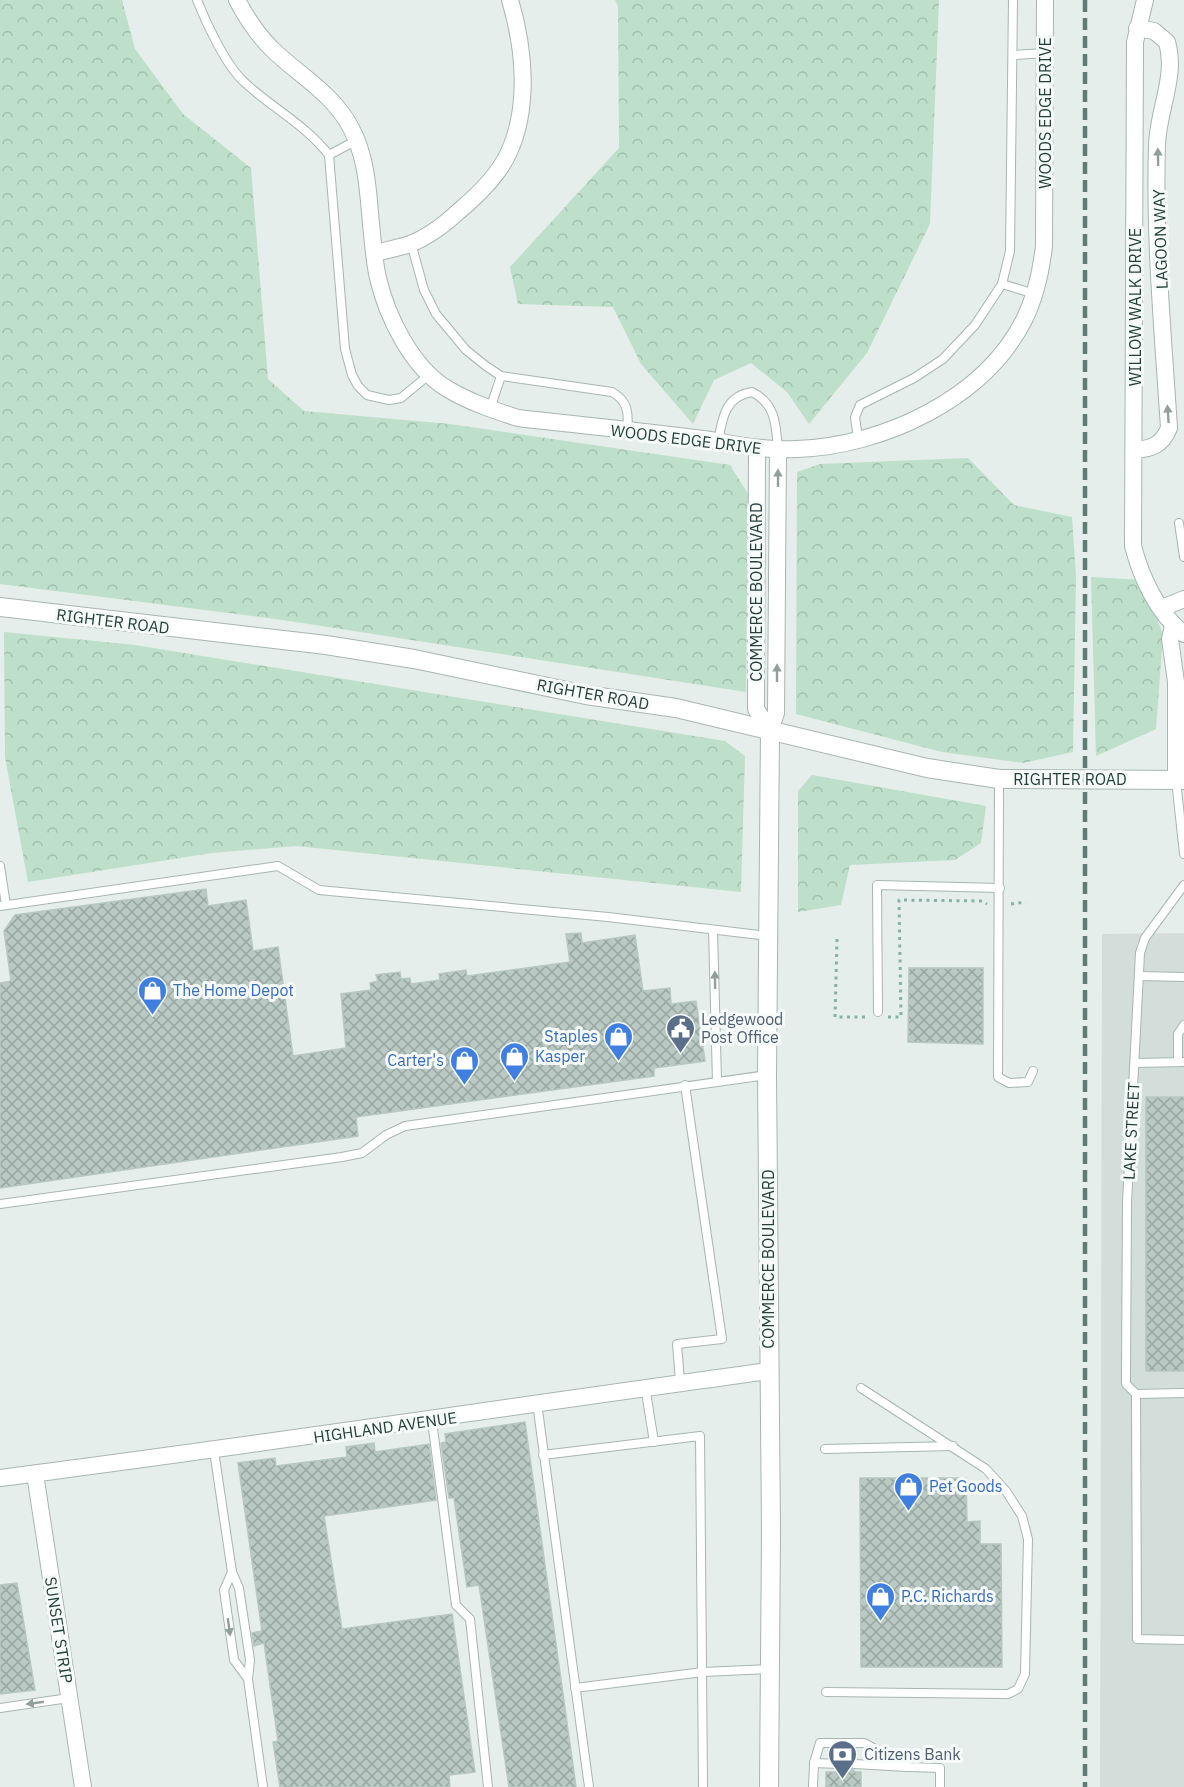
<svg xmlns="http://www.w3.org/2000/svg" width="1184" height="1787" viewBox="0 0 1184 1787" font-family="'IBM Plex Sans',sans-serif">
<style>
.built{fill:#d3deda}
.forest{fill:url(#forest-crowns)}
.building{fill:url(#building-cross-hatch);stroke:#b7c8c2;stroke-width:1.5}
.lines{fill:none;stroke-linecap:round;stroke-linejoin:round}
.service-casing{stroke:#a7b6b3;stroke-width:10}
.minor-casing{stroke:#a7b6b3;stroke-width:18}
.tertiary-casing{stroke:#a7b6b3;stroke-width:20}
.path{stroke:#86b1a8;stroke-width:3;stroke-dasharray:3 4.5;stroke-linecap:butt}
.service{stroke:#fff;stroke-width:8}
.minor{stroke:#fff;stroke-width:16}
.tertiary{stroke:#fff;stroke-width:18}
.rail{stroke:#5f7b76;stroke-width:4.5;stroke-dasharray:12 6;stroke-linecap:butt}
.oneway{fill:#92a09d}
.labels{text-anchor:middle;dominant-baseline:central;stroke-width:6;stroke-linejoin:round;paint-order:stroke}
.street-label{font-size:16px;fill:#24403b;stroke:#f6faf8}
.shop-label{font-size:16px;fill:#366cbe;stroke:#f6faf8;text-anchor:start}
.service-label{font-size:16px;fill:#4e5e75;stroke:#f6faf8;text-anchor:start}
</style>
<defs>
<pattern id="forest-crowns" width="20" height="18" patternUnits="userSpaceOnUse" patternTransform="scale(1.5)"><rect width="20" height="18" fill="#bedfca"/><path d="M2 6a3 3 0 1 1 6 0M12 15a3 3 0 1 1 6 0" fill="none" stroke="#a3c0ae"/></pattern>
<pattern id="building-cross-hatch" width="8" height="8" patternUnits="userSpaceOnUse" patternTransform="scale(1.5)"><rect width="8" height="8" fill="#bac9c4"/><path d="M0 0l8 8M0 8l8-8" fill="none" stroke="#97a5a0"/></pattern>
</defs>
<rect width="100%" height="100%" fill="#e5eeeb"/>
<path class="built" d="M1184,933V1787H1100L1102,934Z"/>
<g class="forest">
<path d="M0,0H122L135,49L183,114L251,168L268,379L304,411L450,424L730,465L748,494L746,692L283,620L0,584Z"/>
<path d="M615,0H939L930,224L867,353L809,424L787,392L751,363L714,380L693,424L641,364L613,307L518,304L510,267L619,148L618,6Z"/>
<path d="M968,458L1014,505L1072,517L1076,576L1073,752L1023,763L942,752L796,714L797,472L820,464Z"/>
<path d="M1091,577L1143,580L1163,635L1156,729L1096,756Z"/>
<path d="M4,632L135,645L725,741L745,756L741,892L296,846L212,853L28,882L5,757Z"/>
<path d="M812,775L986,806L981,843L955,860L850,865L841,905L798,912V791Z"/>
</g>
<g class="building">
<path d="M206,889L208,906L246,900L253,951L278,947L293,1056L346,1048L341,994L371,990L370,983L378,981L376,975L400,972L401,979L410,978L411,984L440,980L439,974L466,970L467,976L570,962L566,934L581,933L582,943L635,935L643,991L670,988L671,1004L696,1001L705,1061L654,1068V1076L356,1117L358,1136L0,1188V983L11,981L4,931L15,915Z"/>
<path d="M909,968H983V1044L908,1042Z"/>
<rect x="1146" y="1097" width="38" height="274"/>
<path d="M525,1422L576,1787H509L479,1585L467,1587L454,1498H449L441,1443L446,1442L445,1434Z"/>
<path d="M374,1443L375,1452L429,1444L436,1500L324,1516L342,1629L452,1614L475,1772L449,1775L450,1787H280L273,1742L278,1741L264,1643L254,1646L252,1633L262,1631L238,1463L275,1458L276,1466L347,1457L346,1447Z"/>
<path d="M860,1478H966L967,1522L980,1521V1544H1001L1002,1667H861Z"/>
<path d="M17,1583L35,1690L0,1694V1585Z"/>
<path d="M838,1752H855V1758L849,1764L855,1772H861V1787H826V1772H838L844,1767V1762L838,1758Z"/>
</g>
<g class="lines">
<defs>
<g id="service">
<path d="M197,0C206,23 225,63 242,80C270,107 305,124 329,155L345,349L352,375L358,386L367,395L389,400L401,398L430,374"/>
<path d="M1014,55L1045,53"/>
<path d="M329,155L357,140"/>
<path d="M411,243L424,290L436,314L466,350L486,366L501,376L612,392C628,401 629,413 627,431"/>
<path d="M1002,284L1035,294"/>
<path d="M490,409L501,376"/>
<path d="M858,439L855,417L860,405L914,378L943,359L975,325L1002,284L1010,251L1013,0"/>
<path d="M718,442C722,419 725,396 752,392C776,404 776,425 778,450"/>
<path d="M1179,523L1184,557"/>
<path d="M999,779L998,1077L1009,1083L1028,1082L1033,1071"/>
<path d="M1176,780L1184,854"/>
<path d="M0,866L6,905"/>
<path d="M1184,885L1145,938L1140,953L1127,1203L1126,1375V1384L1136,1394L1184,1393"/>
<path d="M0,906L278,866L319,890L608,917L768,936"/>
<path d="M713,930L717,1081"/>
<path d="M1139,976L1184,977"/>
<path d="M878,1012L877,885L1000,888"/>
<path d="M1178,1062V1034L1184,1025"/>
<path d="M1135,1063L1184,1062"/>
<path d="M0,1204L342,1157L362,1153L386,1135L405,1126L767,1075"/>
<path d="M680,1381L677,1344L722,1339L685,1085"/>
<path d="M645,1386L654,1442"/>
<path d="M1136,1394L1137,1639L1184,1640"/>
<path d="M537,1403L589,1787"/>
<path d="M432,1421L456,1605L470,1619L488,1787"/>
<path d="M825,1449L953,1446"/>
<path d="M214,1451L232,1572L239,1588L250,1660L248,1679L263,1787"/>
<path d="M543,1455L700,1436L703,1787"/>
<path d="M232,1572L224,1590L234,1660L248,1679"/>
<path d="M575,1688L703,1672L770,1669"/>
<path d="M826,1692L1008,1694L1018,1689L1025,1674L1028,1539L1022,1516L1006,1491L986,1469L861,1388"/>
<path d="M0,1708L69,1698"/>
<path d="M814,1763L838,1764"/>
<path d="M855,1764L906,1767"/>
<path d="M813,1787L814,1763L820,1743H864L909,1767L940,1768V1787"/>
</g>
<g id="minor">
<path d="M237,0C246,17 257,34 271,48C298,75 333,93 351,128C367,158 368,191 371,224C373,242 374,261 378,278C387,317 412,367 446,388C469,402 493,410 518,418C579,425 641,431 703,439C735,444 764,451 797,449C883,446 984,399 1024,320C1036,296 1041,272 1044,246L1045,0"/>
<path d="M1145,0L1135,42L1133,546C1141,577 1158,614 1184,634"/>
<path d="M375,253C386,250 399,248 410,244C428,237 445,224 459,211C478,195 499,175 509,152C530,106 524,47 510,0"/>
<path d="M757,449L756,709L770,730"/>
<path d="M1134,450C1152,449 1162,445 1169,428C1163,334 1154,239 1157,145C1158,110 1177,76 1167,42L1154,31L1137,28"/>
<path d="M1162,608L1184,599"/>
<path d="M1173,626L1170,639L1176,682V780"/>
<path d="M770,730L776,713L778,450"/>
<path d="M35,1474L83,1787"/>
<path d="M0,1478C257,1445 513,1406 769,1371"/>
</g>
<g id="tertiary">
<path d="M0,607L326,645L414,659L586,695L676,708L927,768L999,779L1184,780"/>
<path d="M769,1787L771,1533L767,1075L770,730"/>
</g>
</defs>
<use href="#service" class="service-casing"/>
<use href="#minor" class="minor-casing"/>
<use href="#tertiary" class="tertiary-casing"/>
<g class="path">
<path d="M1011,904L1026,902"/>
<path d="M837,939L835,1017H869"/>
<path d="M888,1017H901L899,900L982,901L987,904"/>
</g>
<use href="#service" class="service"/>
<use href="#minor" class="minor"/>
<use href="#tertiary" class="tertiary"/>
<path class="rail" d="M1085,0V1787"/>
</g>
<defs><path id="oneway-solid" d="M-6-.8H1V-3.2L6.5 0L1 3.2V.8H-6Z" transform="scale(1.5)"/></defs>
<g class="oneway">
<use href="#oneway-solid" transform="translate(1158 157) rotate(-91)"/>
<use href="#oneway-solid" transform="translate(1168 414) rotate(-94)"/>
<use href="#oneway-solid" transform="translate(778 478) rotate(-90)"/>
<use href="#oneway-solid" transform="translate(777 673) rotate(-90)"/>
<use href="#oneway-solid" transform="translate(715 980) rotate(-91)"/>
<use href="#oneway-solid" transform="translate(229 1627) rotate(82)"/>
<use href="#oneway-solid" transform="translate(35 1703) rotate(172)"/>
</g>
<defs>
<symbol id="shop-pin" viewBox="-11 -11 22 30"><path d="M0 17L-7.5 6A9.5 9.5 0 1 1 7.5 6Z" fill="#3f7fe0" stroke="#f6faf8"/><path d="M-5-2.5h2.3a2.7 3.5 0 0 1 5.4 0H5L5.5 6h-11ZM-1.5-2.5h3a1.5 2.3 0 0 0-3 0Z" fill="#fff"/></symbol>
<symbol id="civic-pin" viewBox="-11 -11 22 30"><path d="M0 17L-7.5 6A9.5 9.5 0 1 1 7.5 6Z" fill="#5c6f8a" stroke="#f6faf8"/><path d="M-.6-6.5H3V-4.5H.6V-3L4-1V1h2V6H-6V1h2V-1L-.6-3ZM-1.2 2.5V6h2.4V2.5Z" fill="#fff"/></symbol>
<symbol id="bank-pin" viewBox="-11 -11 22 30"><path d="M0 17L-7.5 6A9.5 9.5 0 1 1 7.5 6Z" fill="#5c6f8a" stroke="#f6faf8"/><path d="M-6-4H6V4H-6ZM0-2.3a2.3 2.3 0 1 0 0 4.6a2.3 2.3 0 1 0 0-4.6Z" fill="#fff"/></symbol>
</defs>
<g fill-rule="evenodd">
<use href="#shop-pin" x="136" y="974" width="33" height="45"/>
<use href="#civic-pin" x="664" y="1012" width="33" height="45"/>
<use href="#shop-pin" x="602" y="1020" width="33" height="45"/>
<use href="#shop-pin" x="498" y="1040" width="33" height="45"/>
<use href="#shop-pin" x="448" y="1044" width="33" height="45"/>
<use href="#shop-pin" x="892" y="1470" width="33" height="45"/>
<use href="#shop-pin" x="864" y="1580" width="33" height="45"/>
<use href="#bank-pin" x="826" y="1738" width="33" height="45"/>
</g>
<g class="labels">
<g class="street-label">
<text transform="translate(1045 113) rotate(-90)">WOODS EDGE DRIVE</text>
<text transform="translate(1160 239) rotate(-92)">LAGOON WAY</text>
<text transform="translate(1135 307) rotate(-90)">WILLOW WALK DRIVE</text>
<text transform="translate(686 439) rotate(7)">WOODS EDGE DRIVE</text>
<text transform="translate(756 592) rotate(-90)">COMMERCE BOULEVARD</text>
<text transform="translate(113 621) rotate(7)">RIGHTER ROAD</text>
<text transform="translate(593 694) rotate(10)">RIGHTER ROAD</text>
<text x="1070" y="779">RIGHTER ROAD</text>
<text transform="translate(1131 1131) rotate(-87)">LAKE STREET</text>
<text transform="translate(768 1259) rotate(-90)">COMMERCE BOULEVARD</text>
<text transform="translate(385 1427) rotate(-8)">HIGHLAND AVENUE</text>
<text transform="translate(59 1630) rotate(81)">SUNSET STRIP</text>
</g>
<g class="shop-label">
<text x="173" y="990">The Home Depot</text>
<text x="598" y="1036" text-anchor="end">Staples</text>
<text x="535" y="1056">Kasper</text>
<text x="444" y="1060" text-anchor="end">Carter's</text>
<text x="929" y="1486">Pet Goods</text>
<text x="901" y="1596">P.C. Richards</text>
</g>
<g class="service-label">
<text x="701" y="1019">Ledgewood<tspan x="701" dy="18">Post Office</tspan></text>
<text x="864" y="1754">Citizens Bank</text>
</g>
</g>
</svg>
